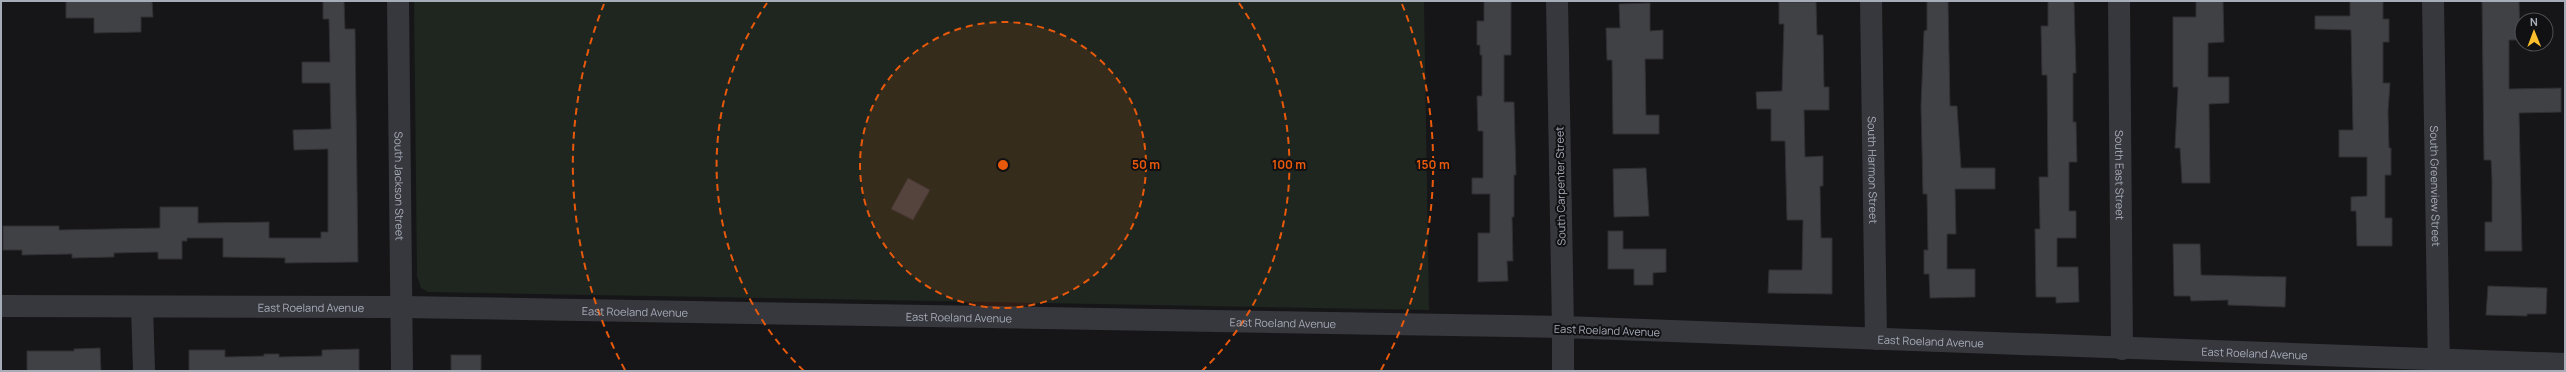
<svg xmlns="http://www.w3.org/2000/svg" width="2566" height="372" viewBox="0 0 2566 372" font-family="Manrope,sans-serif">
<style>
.green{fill:#1e261f}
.building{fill:#404145;stroke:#303034}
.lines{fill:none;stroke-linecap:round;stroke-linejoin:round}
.minor{stroke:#37383d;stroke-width:22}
.tertiary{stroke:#37383d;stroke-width:22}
.ring{fill:none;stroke:#e8590c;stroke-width:2;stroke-dasharray:7 5}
.labels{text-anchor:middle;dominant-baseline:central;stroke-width:4;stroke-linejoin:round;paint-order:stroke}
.street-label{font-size:11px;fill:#a7acb9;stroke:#111113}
.centre{fill:#e8590c;stroke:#111113;stroke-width:2}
.ring-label{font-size:12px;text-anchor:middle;font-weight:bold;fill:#e8590c;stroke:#111113;stroke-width:4;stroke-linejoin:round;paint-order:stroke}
</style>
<rect width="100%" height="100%" fill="#161618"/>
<path class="green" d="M414,1H1424L1429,310L428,292L421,288L417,276Z"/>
<g class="building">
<path d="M66,1H152L153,17H141V32L94,33V18H66Z"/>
<path d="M323,1H344L345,29H355L358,262L285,263V258L223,257V238H187V241H182V259H158V252L114,253V257L72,258V254L22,255V250H3V226H59V230L160,228V207H198V223L269,222V238H321V232H328V149L294,150L293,130L331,129L330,83H302V62H330L329,19H323Z"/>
<path d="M1484,1H1511V55H1504V102H1514L1516,175H1514V217H1512L1513,261H1507L1508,281L1478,282V233H1490V194H1472V178H1483V131H1478L1477,96H1482V55H1480V45H1477V21H1484Z"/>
<path d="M1927,1H1948L1950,106H1957L1961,168H1995V189H1955L1956,234H1947V269H1975V297L1930,298L1929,274H1924V250H1928L1927,194H1923L1921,106L1924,31L1927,30Z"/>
<path d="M2048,1H2074L2076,73H2073V122H2076L2077,162H2069V211H2076V238H2057V267H2078L2079,302L2056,303V297H2036L2035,229H2040L2039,177H2048L2047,75H2042L2041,26H2048Z"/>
<path d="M2196,1H2223L2224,42L2208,43V77H2229V103L2209,104L2210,183H2182L2180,148H2175L2178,87H2173V17H2196Z"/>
<path d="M2350,1H2383V19H2389V42H2383V83H2390L2388,112L2389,148H2391V175H2385V218H2392V246H2357L2356,211H2351V197L2367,196V157H2339V130H2353L2351,30L2315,29V16H2350Z"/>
<path d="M2482,1H2519L2520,40H2509V89L2561,88V112L2519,113L2522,251H2485V222H2492V180L2491,160H2484Z"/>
<path d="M1779,2H1816L1817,35H1823L1824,87H1829V110H1804L1805,157L1823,156V186H1820L1821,238H1832V294L1768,293L1769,270H1802L1803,220H1787L1785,141H1771V109H1757L1756,92L1782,91L1784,24H1779Z"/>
<path d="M1650,3V31L1663,30V59H1645L1646,115H1659V134H1613L1612,60H1607L1606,28H1620L1619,4Z"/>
<path d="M1646,168L1649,216L1614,217L1613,169Z"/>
<path d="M908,178L930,190L913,220L891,209Z"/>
<path d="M1608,231H1623V249H1666V272L1653,273V285H1634V269H1608Z"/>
<path d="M2173,244H2200L2201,275L2286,277L2285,307L2228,305V300L2191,301L2190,296H2174Z"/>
<path d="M2488,286L2547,288L2546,314H2527V316L2486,315Z"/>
<path d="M100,348L101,371H27V351H74V349Z"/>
<path d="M359,349V371H189V350H225V357L264,356V354H279V357L322,356V350Z"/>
<rect x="451" y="355" width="30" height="16"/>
</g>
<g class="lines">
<g class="minor">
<path id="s1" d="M398,1L402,371"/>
<path id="s2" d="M1871,1L1876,339"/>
<path id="s3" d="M2119,1L2122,349"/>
<path id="s4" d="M2433,1L2439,371"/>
<path d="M142,307L144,371"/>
<path id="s5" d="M1563,371V327L2565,364"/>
</g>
<path class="tertiary" id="s6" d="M1,306L403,307L1563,327L1557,1"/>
</g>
<circle cx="1003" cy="165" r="143" fill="#e8590c" fill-opacity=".12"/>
<g class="ring">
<circle cx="1003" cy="165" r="143"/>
<path d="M804 371A286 286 0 0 1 767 3M1239 3A286 286 0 0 1 1202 371"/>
<path d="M625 370A430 430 0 0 1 604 4M1402 4A430 430 0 0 1 1381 370"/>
</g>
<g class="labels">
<g class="street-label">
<text stroke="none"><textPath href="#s2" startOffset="169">South Harmon Street</textPath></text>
<text stroke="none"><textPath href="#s3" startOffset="174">South East Street</textPath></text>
<text stroke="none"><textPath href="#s1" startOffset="185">South Jackson Street</textPath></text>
<text transform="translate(1560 186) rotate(-91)">South Carpenter Street</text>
<text stroke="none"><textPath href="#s4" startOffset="185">South Greenview Street</textPath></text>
<text stroke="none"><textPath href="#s6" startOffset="310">East Roeland Avenue</textPath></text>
<text stroke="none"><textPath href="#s6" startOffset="634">East Roeland Avenue</textPath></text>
<text stroke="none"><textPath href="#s6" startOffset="958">East Roeland Avenue</textPath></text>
<text stroke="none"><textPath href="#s6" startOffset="1282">East Roeland Avenue</textPath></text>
<text transform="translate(1607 330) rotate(2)">East Roeland Avenue</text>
<text stroke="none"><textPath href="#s5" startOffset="412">East Roeland Avenue</textPath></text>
<text stroke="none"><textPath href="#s5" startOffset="736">East Roeland Avenue</textPath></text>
</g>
</g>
<circle cx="1003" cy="165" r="6" class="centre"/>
<g class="ring-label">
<text x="1146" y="169">50 m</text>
<text x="1289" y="169">100 m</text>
<text x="1433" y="169">150 m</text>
</g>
<rect width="2566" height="372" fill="none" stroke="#a7acb9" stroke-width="4"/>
<g transform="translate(2534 32) rotate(359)"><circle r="19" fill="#111113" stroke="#4d4f55"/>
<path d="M0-3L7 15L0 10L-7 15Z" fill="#f9bf2d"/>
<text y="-6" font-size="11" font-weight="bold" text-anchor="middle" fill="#a7acb9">N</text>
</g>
</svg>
